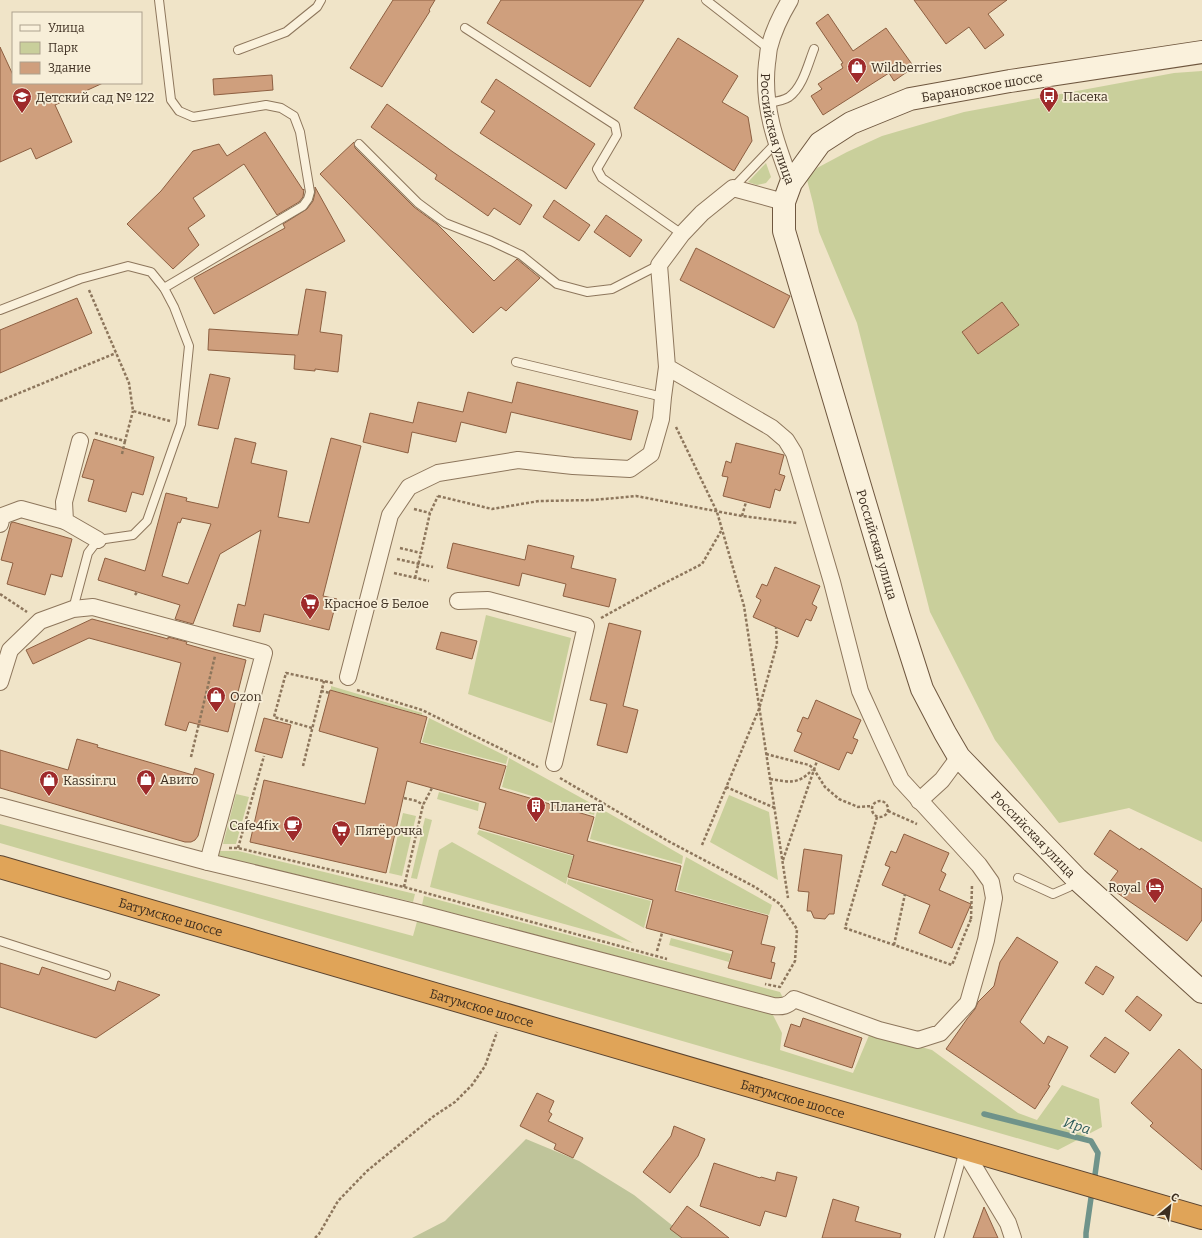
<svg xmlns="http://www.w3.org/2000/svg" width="1202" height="1238" viewBox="0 0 1202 1238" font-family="Bitter,serif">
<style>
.green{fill:#c9cf9b}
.cemetery{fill:#bfc49a}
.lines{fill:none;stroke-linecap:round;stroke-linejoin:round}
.stream{stroke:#6f938a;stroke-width:5.5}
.building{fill:#cf9f7d;stroke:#8d5f41;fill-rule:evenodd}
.lane-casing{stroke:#8d765c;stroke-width:10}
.street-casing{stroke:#8d765c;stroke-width:18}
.secondary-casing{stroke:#6f573f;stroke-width:24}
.highway-casing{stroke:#5b4430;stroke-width:24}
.path{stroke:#8d765c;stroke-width:2.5;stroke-dasharray:3 2;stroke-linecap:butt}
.lane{stroke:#faf1dc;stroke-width:8}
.street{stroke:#faf1dc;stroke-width:16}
.secondary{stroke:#faf1dc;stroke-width:22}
.highway{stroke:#e0a458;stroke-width:22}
.labels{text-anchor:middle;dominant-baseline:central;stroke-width:3.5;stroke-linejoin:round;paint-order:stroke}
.poi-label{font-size:13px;fill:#3d2e20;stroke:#f7eed8;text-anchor:start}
.street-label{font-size:13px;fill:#3d2e20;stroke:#f7eed8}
.water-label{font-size:14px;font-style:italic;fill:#2f5d5a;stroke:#f7eed8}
</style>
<rect width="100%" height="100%" fill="#f0e4c8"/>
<g class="green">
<path d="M1202,71V842L1129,808L1059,823L995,740L930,612L857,323L819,232L813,203L807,180L817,168L847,152L882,136L964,112L1174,73Z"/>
<path d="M766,163L771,177L766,183L757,185L748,182Z"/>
<path d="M486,615L571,638L552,723L468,694Z"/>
<path d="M331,686L422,713V715L331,690Z"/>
<path d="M429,718L508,757L506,764L422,742Z"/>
<path d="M509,758L596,806L594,815L502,787Z"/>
<path d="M439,792L479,803L478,811L437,799Z"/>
<path d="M236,794L249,797L236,844H223Z"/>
<path d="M729,795L769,812L778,880L710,842Z"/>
<path d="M598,807L683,856L682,864L590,839Z"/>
<path d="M403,813L416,816L402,876L389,873Z"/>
<path d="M425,818L432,820L417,879L411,878Z"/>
<path d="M0,824L413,936L418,918L771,1011L782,1033L780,1050L853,1073L870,1033L932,1050L1018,1113L1037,1120L1062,1085L1099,1099L1102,1127L1058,1150L0,843Z"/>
<path d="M479,830L573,856L566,884L477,834Z"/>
<path d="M452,842L633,943L430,887L439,850Z"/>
<path d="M220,851H238L415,894L413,902L218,856Z"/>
<path d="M686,857L772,905L769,915L677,890Z"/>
<path d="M568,879L651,901L644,928L567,884Z"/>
<path d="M424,896L780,992L784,1000L422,905Z"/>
<path d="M671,938L731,954L729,962L669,945Z"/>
</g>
<path class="cemetery" d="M526,1139L579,1161L634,1195L688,1238H412L445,1221Z"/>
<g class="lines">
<g class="stream">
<path d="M984,1114L1091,1141L1098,1153L1094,1182"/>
<path d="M1086,1238V1233L1092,1191"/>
</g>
</g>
<g class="building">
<path d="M393,0H435L429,10L430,11L382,87L350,68Z"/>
<path d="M501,0H644L590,87L487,23Z"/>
<path d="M914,0H1007L988,14L1004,35L985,49L969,27L946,44Z"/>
<path d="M828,14L853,51L886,28L914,67L894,81L889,73L823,115L811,96L822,89L818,84L843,68L841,64L843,63L816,23Z"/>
<path d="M678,38L738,76L722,102L748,117L752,141L734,171L634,108Z"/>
<path d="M0,47L13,75V83H103L55,105L72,142L36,159L31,148L0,162Z"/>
<path d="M272,75L273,90L214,95L213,79Z"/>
<path d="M496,79L595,144L566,189L480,133L495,111L481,102Z"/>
<path d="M387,104L453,152L532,205L520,225L494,208L488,216L435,179L437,175L371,127Z"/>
<path d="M265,132L303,190L304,189L303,197L299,202L277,215L244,164L193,198L205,216L188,228L199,245L173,269L127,224L161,191L193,151L219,144L227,156Z"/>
<path d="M354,142L355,148L414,207L437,224L494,281L517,259L540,278L506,311L501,307L473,333L320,174Z"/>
<path d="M315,187L345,241L214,314L194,278L285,228L283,224L307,209L313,201L315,193Z"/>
<path d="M554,200L590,225L579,241L543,217Z"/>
<path d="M606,215L642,240L630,257L594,232Z"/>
<path d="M696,248L790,296L774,328L680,280Z"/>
<path d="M306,289L326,292L320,332L342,335L338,372L315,369V371L294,369L295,355L208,350L209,329L298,335Z"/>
<path d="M77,298L92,333L0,373V330Z"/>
<path d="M1002,302L1019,325L978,354L962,332Z"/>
<path d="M210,374L230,378L218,429L198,425Z"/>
<path d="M517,382L638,411L631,440L511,412L506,433L461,422L456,442L412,432L408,453L363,442L370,413L413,423L418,402L463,412L468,392L512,403Z"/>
<path d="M235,438L256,443L251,463L287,471L278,517L309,523L331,438L361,446L323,596L337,599L329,630L264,614L260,632L233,626L238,604L245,606L261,530L220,554L193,624L175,619L180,605L98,580L105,558L145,571L166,493L187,498L186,501L218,508ZM182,518L211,524L188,584L162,576L178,522L180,523Z"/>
<path d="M94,439L154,457L143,495L132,492L126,512L88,501L94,480L82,477Z"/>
<path d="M736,443L784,455L779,474L785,476L780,491L775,489L770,508L723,496L728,477L722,476L726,461L731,463Z"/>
<path d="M13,522L72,539L62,577L51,574L45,595L7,584L13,563L1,560L11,523Z"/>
<path d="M453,543L525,560L528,545L574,556L571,568L616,579L609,607L563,596L566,584L522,573L519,586L447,568Z"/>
<path d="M775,567L820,586L812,604L817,607L811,621L806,619L798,637L753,617L761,600L756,597L762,584L767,586Z"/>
<path d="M92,619L161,637L168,639V637L187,642L186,644L207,650L246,660L228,732L189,722L186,731L165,725L181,663L89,638L33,664L26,650Z"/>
<path d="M609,623L641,631L623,706L638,710L627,753L597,745L607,704L590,700Z"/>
<path d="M441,632L477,641L472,659L436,649Z"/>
<path d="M330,690L427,717L420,743L506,766L499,789L594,817L587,841L681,866L675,891L768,916L761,944L775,947L771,962L775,963L771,979L728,968L733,951L646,928L653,900L568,877L574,855L479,828L486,803L407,781L386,873L250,842L264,780L365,804L378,748L319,731Z"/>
<path d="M816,700L861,720L853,738L858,740L852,754L847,752L839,770L794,751L802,733L797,731L803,717L808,719Z"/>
<path d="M264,718L291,725L282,758L255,751Z"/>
<path d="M77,739L98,745L97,747L193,775L195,768L214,774L198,836L195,840L191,842H185L0,788V750L68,770Z"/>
<path d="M1110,830L1140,850L1141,848L1202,889V920L1187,941L1113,890L1115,887L1109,883L1118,871L1094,854Z"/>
<path d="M904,834L949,853L941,871L946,874L939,890L971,904L952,948L919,933L930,905L882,885L890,867L885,865L891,851L896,853Z"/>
<path d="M804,849L842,855L834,914H829L825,919L814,918L811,911H807L809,892L798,891Z"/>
<path d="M1017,937L1058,962L1020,1022L1044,1044L1048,1036L1068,1047L1048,1085L1050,1086L1035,1109L946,1049L967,1019L975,1009L978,1002L994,986L1000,962Z"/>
<path d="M0,963L39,975L42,967L115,991L118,981L160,995L96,1038L0,1007Z"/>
<path d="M1096,966L1114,977L1103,995L1085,983Z"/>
<path d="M1137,996L1162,1015L1150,1031L1125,1011Z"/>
<path d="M803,1018L862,1038L852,1068L784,1046L791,1024L800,1027Z"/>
<path d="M1105,1037L1129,1053L1115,1073L1090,1056Z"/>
<path d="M1179,1049L1202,1070V1170L1150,1126L1153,1123L1131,1103Z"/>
<path d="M537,1093L554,1101L549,1112L552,1114L548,1121L583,1138L573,1158L554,1149L556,1144L520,1126Z"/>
<path d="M674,1126L705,1139L698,1156L670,1193L643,1172L671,1136Z"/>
<path d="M714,1163L760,1178L761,1177L775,1181L777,1172L797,1177L786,1217L765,1211L760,1226L700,1206Z"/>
<path d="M833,1199L859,1207L855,1221L901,1234L900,1238H822Z"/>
<path d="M687,1206L705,1219L729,1238H682L670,1229Z"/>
<path d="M984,1207L998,1238H973Z"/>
</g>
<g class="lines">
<defs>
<g id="lane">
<path d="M159,0L171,100L179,111L193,117L266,105L281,108L294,116L300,132L310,192L308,199L303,206L164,288"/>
<path d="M706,0L769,49"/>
<path d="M465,28L615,125L617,135L597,169L602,178L682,234"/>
<path d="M238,50L286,32L317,7L321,0"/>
<path d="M767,103C774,102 783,101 789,97C803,87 808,64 814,49"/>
<path d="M359,144L418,203L445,223L491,241L521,255L557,284L587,292L612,289L659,265"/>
<path d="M733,188L776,143"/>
<path d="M0,310L80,279L128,266L151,272L164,288L174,307L189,346L181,424L147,521L133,535L98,540L88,553L73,609"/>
<path d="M516,362L663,397"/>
<path d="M1018,878L1053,894L1069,887L1076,880"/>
<path d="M0,941L106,975"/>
<path d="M939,1238L964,1150"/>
</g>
<g id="street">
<path id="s1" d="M790,0C781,15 773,32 769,48C768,53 768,58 767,63C762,106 776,143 791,183"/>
<path d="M80,441L64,502L65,521L98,540"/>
<path d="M0,524L2,516L21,509L65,521"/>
<path d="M458,601L488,600L586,626L554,763"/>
<path d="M348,677L390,515L409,487L438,473L518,460L573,466L630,469L651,454L661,419L663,397L667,367"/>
<path d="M0,682L10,650L40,621L73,609L93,607L264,653L208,862L0,806"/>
<path d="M919,801L942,780L959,757"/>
<path d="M208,862L415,912L773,1006C782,1007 788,1006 794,999L879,1030L918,1040L940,1033L968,1003L986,940L994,898L991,882L979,865L901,780L884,744L860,691L832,582L794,453L786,440L772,428L667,367L659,265L682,234L702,213L733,188L784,202"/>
<path d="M964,1150L1008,1223L1013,1238"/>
</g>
<g id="secondary">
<path id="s2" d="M1202,52L1010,81L910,99L851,123L820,143L791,183L784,202V231L898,614L922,689L945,733L959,757L1077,879L1202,992"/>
</g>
<g id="highway">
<path id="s3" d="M0,867L1202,1218"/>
</g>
</defs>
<use href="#lane" class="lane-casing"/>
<use href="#street" class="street-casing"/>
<use href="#secondary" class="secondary-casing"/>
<use href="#highway" class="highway-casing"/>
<g class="path">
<path d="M89,290L129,383L133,411L170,421"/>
<path d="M0,401L116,353"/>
<path d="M676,427L717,512L744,606L788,898"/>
<path d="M95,433L125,441L133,411"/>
<path d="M122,454L125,441"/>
<path d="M438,496L492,509L539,501L594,500L636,496L742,516L797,523"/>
<path d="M414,509L430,513"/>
<path d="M742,516L746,502"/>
<path d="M400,548L421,553L430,513L438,496"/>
<path d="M397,559L433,567"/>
<path d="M394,573L429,581"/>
<path d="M415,578L421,553"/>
<path d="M0,594L27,612"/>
<path d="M135,595L137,592"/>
<path d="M601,618L659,586L702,564L721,531"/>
<path d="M357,690L422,710L538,767"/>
<path d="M321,691L330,693"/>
<path d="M312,728L274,717L286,673L333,683"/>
<path d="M766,754L809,765L813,768L825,787L839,799L858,807L872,806"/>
<path d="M191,757L215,656"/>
<path d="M303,766L324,681"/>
<path d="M560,778L668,841L755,887L780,904L797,929L795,961L780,987L765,984"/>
<path d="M770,779C789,782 798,785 812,770"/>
<path d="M726,787L775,808"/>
<path d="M404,798L417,801L423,805"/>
<circle cx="880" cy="809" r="8"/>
<path d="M888,811L917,824"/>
<path d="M877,817L845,928L952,965L971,919"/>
<path d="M702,845L759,709L777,644L776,627"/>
<path d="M229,848H238L404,887L667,959"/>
<path d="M238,848L264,756"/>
<path d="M783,860L817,761"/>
<path d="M404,887L423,805L432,788"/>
<path d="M971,919L972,885"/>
<path d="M894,945L905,894"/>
<path d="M657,951L662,933"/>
<path d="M315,1238L319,1234L338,1201L367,1171L434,1116L455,1102L472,1085L485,1066L497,1032"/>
</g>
<use href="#lane" class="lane"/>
<use href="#street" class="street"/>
<use href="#secondary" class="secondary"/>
<use href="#highway" class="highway"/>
</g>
<defs>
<symbol id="shop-pin" viewBox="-11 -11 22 30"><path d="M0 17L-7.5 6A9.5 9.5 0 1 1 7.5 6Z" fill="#9e2a2b" stroke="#f7eed8"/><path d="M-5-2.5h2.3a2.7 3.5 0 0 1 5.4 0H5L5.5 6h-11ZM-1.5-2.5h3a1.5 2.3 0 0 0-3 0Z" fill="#fff"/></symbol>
<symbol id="bus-pin" viewBox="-11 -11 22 30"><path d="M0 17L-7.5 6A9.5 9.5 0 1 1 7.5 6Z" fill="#9e2a2b" stroke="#f7eed8"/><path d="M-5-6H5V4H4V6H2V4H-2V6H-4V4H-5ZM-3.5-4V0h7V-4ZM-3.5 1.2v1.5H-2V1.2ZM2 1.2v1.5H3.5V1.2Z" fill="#fff"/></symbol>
<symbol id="school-pin" viewBox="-11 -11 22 30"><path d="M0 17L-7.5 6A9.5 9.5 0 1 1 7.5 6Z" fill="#9e2a2b" stroke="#f7eed8"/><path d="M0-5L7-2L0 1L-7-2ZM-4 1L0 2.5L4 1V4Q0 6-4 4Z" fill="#fff"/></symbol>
<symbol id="supermarket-pin" viewBox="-11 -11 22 30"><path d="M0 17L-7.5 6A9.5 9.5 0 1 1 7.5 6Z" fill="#9e2a2b" stroke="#f7eed8"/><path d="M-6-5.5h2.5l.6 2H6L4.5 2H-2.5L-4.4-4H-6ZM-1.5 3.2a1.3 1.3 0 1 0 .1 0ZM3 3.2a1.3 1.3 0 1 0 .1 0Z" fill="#fff"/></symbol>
<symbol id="building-pin" viewBox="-11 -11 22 30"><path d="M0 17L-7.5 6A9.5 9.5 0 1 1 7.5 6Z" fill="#9e2a2b" stroke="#f7eed8"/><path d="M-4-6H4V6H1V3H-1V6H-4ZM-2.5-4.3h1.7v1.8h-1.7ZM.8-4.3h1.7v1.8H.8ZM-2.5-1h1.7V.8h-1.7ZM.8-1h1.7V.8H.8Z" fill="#fff"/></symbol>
<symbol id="cafe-pin" viewBox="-11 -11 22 30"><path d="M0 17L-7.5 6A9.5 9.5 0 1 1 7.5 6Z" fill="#9e2a2b" stroke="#f7eed8"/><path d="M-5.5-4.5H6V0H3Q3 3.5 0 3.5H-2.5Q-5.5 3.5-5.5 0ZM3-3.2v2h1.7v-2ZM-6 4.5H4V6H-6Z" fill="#fff"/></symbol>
<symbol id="hotel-pin" viewBox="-11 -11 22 30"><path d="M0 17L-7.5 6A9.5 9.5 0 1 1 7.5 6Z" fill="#9e2a2b" stroke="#f7eed8"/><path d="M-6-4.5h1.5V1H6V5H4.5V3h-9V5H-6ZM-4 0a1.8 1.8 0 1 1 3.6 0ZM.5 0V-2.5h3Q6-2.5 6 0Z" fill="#fff"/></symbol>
</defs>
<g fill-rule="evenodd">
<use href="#shop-pin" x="846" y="56" width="22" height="30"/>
<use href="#bus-pin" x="1038" y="85" width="22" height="30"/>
<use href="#school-pin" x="11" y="86" width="22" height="30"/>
<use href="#supermarket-pin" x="299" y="592" width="22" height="30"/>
<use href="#shop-pin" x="205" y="685" width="22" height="30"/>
<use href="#shop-pin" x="135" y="768" width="22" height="30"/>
<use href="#shop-pin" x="38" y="769" width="22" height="30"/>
<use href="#building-pin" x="525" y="795" width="22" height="30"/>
<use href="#cafe-pin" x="282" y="814" width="22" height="30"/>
<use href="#supermarket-pin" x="330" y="819" width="22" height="30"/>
<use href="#hotel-pin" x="1144" y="876" width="22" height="30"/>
</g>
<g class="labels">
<g class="poi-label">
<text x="871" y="67">Wildberries</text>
<text x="1063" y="96">Пасека</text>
<text x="36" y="97">Детский сад № 122</text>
<text x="324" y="603">Красное &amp; Белое</text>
<text x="230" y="696">Ozon</text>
<text x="160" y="779">Авито</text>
<text x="63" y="780">Kassir.ru</text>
<text x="550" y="806">Планета</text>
<text x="279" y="825" text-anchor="end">Cafe4fix</text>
<text x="355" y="830">Пятёрочка</text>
<text x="1141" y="887" text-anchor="end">Royal</text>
</g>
<g class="street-label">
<text transform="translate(982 87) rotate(-10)">Барановское шоссе</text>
<text stroke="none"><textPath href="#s1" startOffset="135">Российская улица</textPath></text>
<text stroke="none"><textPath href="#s2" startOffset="822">Российская улица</textPath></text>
<text stroke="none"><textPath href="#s2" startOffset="1158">Российская улица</textPath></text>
<text stroke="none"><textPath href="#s3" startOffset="178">Батумское шоссе</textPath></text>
<text stroke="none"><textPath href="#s3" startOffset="502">Батумское шоссе</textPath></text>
<text stroke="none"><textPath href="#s3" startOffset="826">Батумское шоссе</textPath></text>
</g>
<g class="water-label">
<text transform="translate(1077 1126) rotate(17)">Ира</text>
</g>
</g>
<rect x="12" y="12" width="130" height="72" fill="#f7eed8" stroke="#ada18e"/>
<rect x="20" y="25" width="20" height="6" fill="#faf1dc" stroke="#ada18e"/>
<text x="48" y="32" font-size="12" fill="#3d2e20">Улица</text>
<rect x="20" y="42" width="20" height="12" fill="#c9cf9b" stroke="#ada18e"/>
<text x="48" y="52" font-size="12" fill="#3d2e20">Парк</text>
<rect x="20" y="62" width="20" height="12" fill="#cf9f7d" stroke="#ada18e"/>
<text x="48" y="72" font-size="12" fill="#3d2e20">Здание</text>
<g transform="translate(1170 1206) rotate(29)" stroke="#f7eed8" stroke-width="3" paint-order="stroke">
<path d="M0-3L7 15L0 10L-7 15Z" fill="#3d2e20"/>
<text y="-6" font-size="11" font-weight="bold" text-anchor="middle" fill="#3d2e20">С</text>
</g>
</svg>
